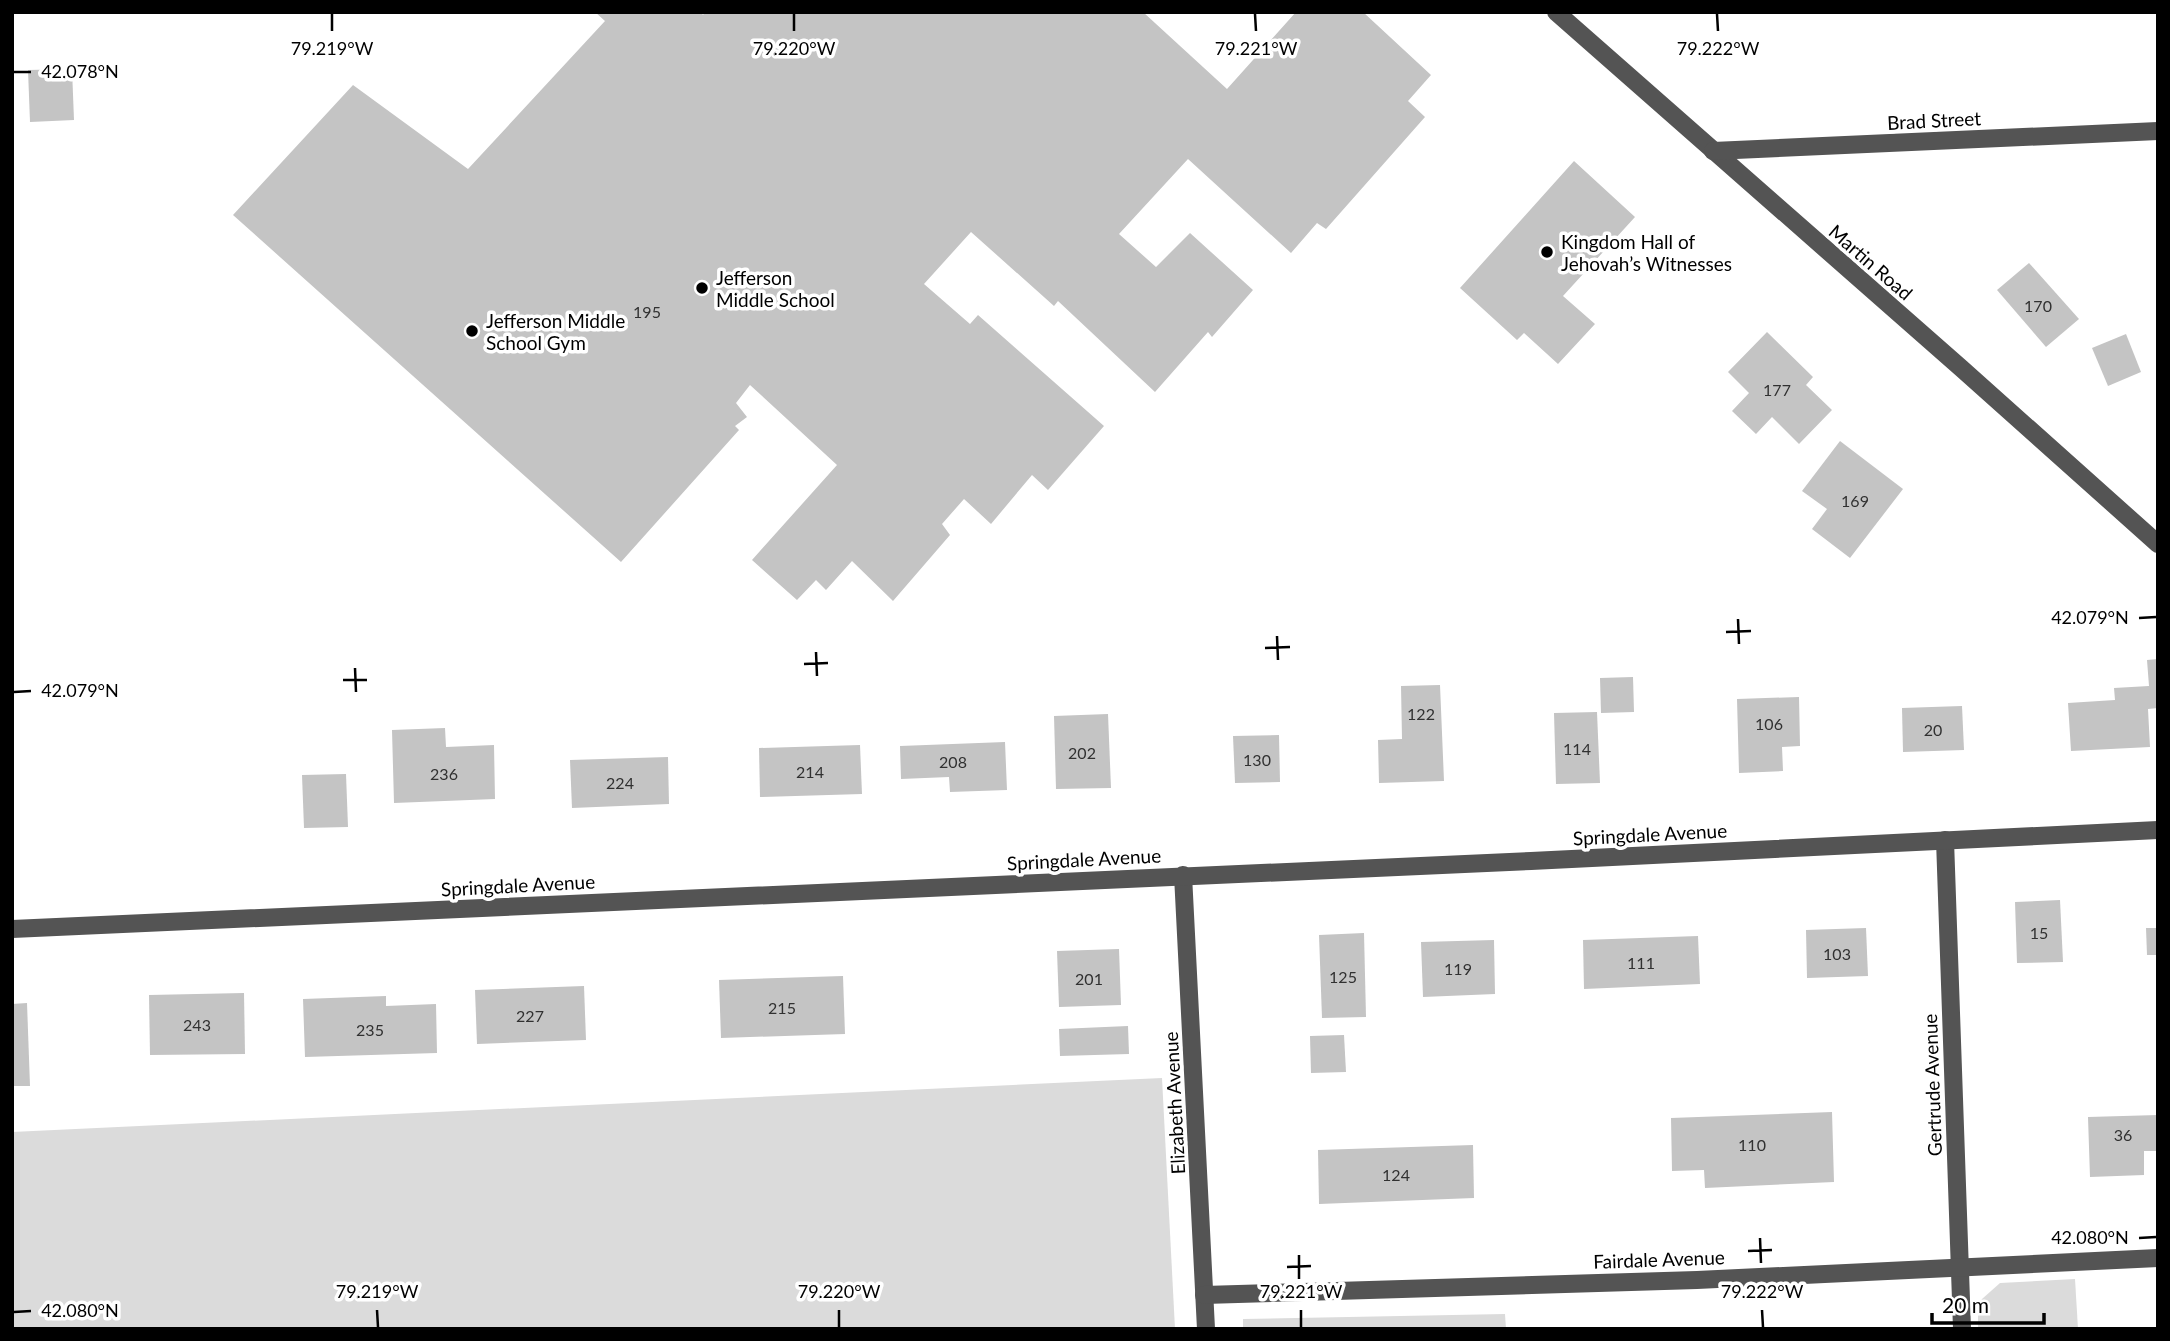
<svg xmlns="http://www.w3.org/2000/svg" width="2170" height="1341" viewBox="0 0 2170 1341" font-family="Lato,sans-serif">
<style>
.green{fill:#dbdbdb}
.building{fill:#c4c4c4}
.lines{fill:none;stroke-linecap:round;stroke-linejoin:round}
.minor{stroke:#545454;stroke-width:18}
.ticks{fill:none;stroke:#000;stroke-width:2.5}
.poi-dot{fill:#000;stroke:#fff;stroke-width:2.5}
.labels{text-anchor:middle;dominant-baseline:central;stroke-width:7;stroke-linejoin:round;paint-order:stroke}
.number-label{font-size:16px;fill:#313131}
.street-label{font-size:19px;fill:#000;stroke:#fff}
.poi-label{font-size:19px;fill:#000;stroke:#fff;text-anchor:start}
.ticks-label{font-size:18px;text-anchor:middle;fill:#000;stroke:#fff;stroke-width:7;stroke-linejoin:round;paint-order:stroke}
</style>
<rect width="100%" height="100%" fill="#fff"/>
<g class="green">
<path d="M1162,1078L1175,1329H12V1132Z"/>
<path d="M2075,1279L2078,1329H1978V1308L1982,1299L2000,1283Z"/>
<path d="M1505,1314L1506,1329H1243V1319Z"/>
</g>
<g class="building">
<path d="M595,12H701L703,15L705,12H1143L1227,89L1296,12H1363L1431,75L1408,101L1425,117L1326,229L1317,223L1291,253L1188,159L1119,234L1156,267L1190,233L1253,290L1212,337L1208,332L1155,392L1058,301L1054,306L971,232L924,284L970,324L978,315L1104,426L1048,490L1032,475L991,524L964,499L942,524L950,535L893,601L852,561L826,590L816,580L797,600L752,560L837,465L750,385L736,403L747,417L735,426L739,430L621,562L233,215L353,85L468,169L605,21Z"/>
<path d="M72,69L74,120L30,122L28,70Z"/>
<path d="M1574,161L1635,217L1563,296L1595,324L1558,364L1524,333L1517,340L1460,288Z"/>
<path d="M2029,263L2079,319L2046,347L1997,290Z"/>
<path d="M1767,332L1813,377L1806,385L1832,410L1799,444L1772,417L1756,434L1732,411L1749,393L1728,372Z"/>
<path d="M2126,334L2141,372L2108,386L2092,348Z"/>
<path d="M1840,441L1903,489L1850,558L1812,529L1827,509L1802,491Z"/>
<path d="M2158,659V708L2148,709L2150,747L2071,751L2068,703L2115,700L2114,688L2149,686L2147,660Z"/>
<path d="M1633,677L1634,712L1601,713L1600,678Z"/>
<path d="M1440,685L1444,781L1379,783L1378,740L1402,739L1401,686Z"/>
<path d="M1799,697L1800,746L1782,747L1783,771L1739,773L1737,699Z"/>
<path d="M1962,706L1964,750L1903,752L1902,708Z"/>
<path d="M1597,712L1600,783L1556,784L1554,713Z"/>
<path d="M1108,714L1111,788L1056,789L1054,716Z"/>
<path d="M445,728L446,747L494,745L495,799L394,803L392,730Z"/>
<path d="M1279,735L1280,782L1235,783L1233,736Z"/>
<path d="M1005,742L1007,790L950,792L949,777L901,779L900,746Z"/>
<path d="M860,745L862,794L760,797L759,748Z"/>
<path d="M668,757L669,804L572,808L570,760Z"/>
<path d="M346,774L348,827L304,828L302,775Z"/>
<path d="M2060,900L2063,962L2017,963L2015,902Z"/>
<path d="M1866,928L1868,976L1807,978L1806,930Z"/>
<path d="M2146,928H2158V955H2147Z"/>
<path d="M1364,933L1366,1017L1322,1018L1319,935Z"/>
<path d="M1698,936L1700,984L1584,989L1583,940Z"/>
<path d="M1494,940L1495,994L1423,997L1421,942Z"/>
<path d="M1119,949L1121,1005L1059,1007L1057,951Z"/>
<path d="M843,976L845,1034L721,1038L719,980Z"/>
<path d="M584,986L586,1040L477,1044L475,990Z"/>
<path d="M244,993L245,1054L150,1055L149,995Z"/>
<path d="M386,996V1006L436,1004L437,1053L305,1057L303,999Z"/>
<path d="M27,1003L30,1086H12V1004Z"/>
<path d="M1128,1026L1129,1054L1060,1056L1059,1029Z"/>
<path d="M1344,1035L1346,1072L1311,1073L1310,1036Z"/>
<path d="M1832,1112L1834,1182L1705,1188L1704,1170L1672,1171L1671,1118Z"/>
<path d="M2158,1115V1151H2144V1175L2090,1177L2088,1117Z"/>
<path d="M1473,1145L1474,1198L1319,1204L1318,1150Z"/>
</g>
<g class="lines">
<g class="minor">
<path d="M1556,12L1961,368L2158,544"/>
<path d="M1713,151L2158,131"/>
<path d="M1945,840L1962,1329"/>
<path d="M1183,875L1206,1329"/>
<path d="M12,929L1531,861L2158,830"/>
<path d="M1204,1295L1697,1280L2158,1258"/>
</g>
</g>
<path class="ticks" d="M332,14V31M794,14V31M1255,14L1256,31M1717,14L1718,31M14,72H31M2139,618L2156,617M1738,619L1739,644M1726,632L1751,631M1277,636L1278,660M1265,648L1290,647M816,652L817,676M804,664L828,663M355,668L356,692M343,680H367M14,692L31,691M1760,1238L1761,1263M2139,1238L2156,1237M1748,1251L1772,1250M1299,1255V1279M1287,1267L1311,1266M377,1310L378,1327M839,1310V1327M1301,1310V1327M1762,1310L1763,1327M14,1312L31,1311"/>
<g class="poi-dot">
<circle cx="1547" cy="252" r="7"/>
<circle cx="702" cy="288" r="7"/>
<circle cx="472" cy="331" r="7"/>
</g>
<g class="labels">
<g class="number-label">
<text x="2038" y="305">170</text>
<text x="647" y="311">195</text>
<text x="1777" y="389">177</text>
<text x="1855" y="500">169</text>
<text x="1421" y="713">122</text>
<text x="1769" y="723">106</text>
<text x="1933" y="729">20</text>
<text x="1577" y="748">114</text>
<text x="1082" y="752">202</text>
<text x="1257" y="759">130</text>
<text x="953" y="761">208</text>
<text x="810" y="771">214</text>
<text x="444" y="773">236</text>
<text x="620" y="782">224</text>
<text x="2039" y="932">15</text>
<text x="1837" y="953">103</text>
<text x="1641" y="962">111</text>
<text x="1458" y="968">119</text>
<text x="1343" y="976">125</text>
<text x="1089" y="978">201</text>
<text x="782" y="1007">215</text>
<text x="530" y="1015">227</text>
<text x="197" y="1024">243</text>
<text x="370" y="1029">235</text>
<text x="2123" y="1134">36</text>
<text x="1752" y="1144">110</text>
<text x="1396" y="1174">124</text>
</g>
<g class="street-label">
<text transform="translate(1934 120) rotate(-3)">Brad Street</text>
<text transform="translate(1871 262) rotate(41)">Martin Road</text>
<text transform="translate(1650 834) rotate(-3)">Springdale Avenue</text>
<text transform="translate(1084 859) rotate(-3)">Springdale Avenue</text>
<text transform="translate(518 885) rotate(-3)">Springdale Avenue</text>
<text transform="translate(1932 1085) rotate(-92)">Gertrude Avenue</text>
<text transform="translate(1174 1103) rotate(-93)">Elizabeth Avenue</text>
<text transform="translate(1659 1259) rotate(-2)">Fairdale Avenue</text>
</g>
<g class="poi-label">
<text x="1561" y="241">Kingdom Hall of<tspan x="1561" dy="22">Jehovah’s Witnesses</tspan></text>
<text x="716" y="277">Jefferson<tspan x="716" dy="22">Middle School</tspan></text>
<text x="486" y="320">Jefferson Middle<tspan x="486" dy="22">School Gym</tspan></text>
</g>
</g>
<g class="ticks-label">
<text x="332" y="55">79.219°W</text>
<text x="794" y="55">79.220°W</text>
<text x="1256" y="55">79.221°W</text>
<text x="1718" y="55">79.222°W</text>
<text x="80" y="78">42.078°N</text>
<text x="2090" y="624">42.079°N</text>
<text x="80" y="697">42.079°N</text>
<text x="2090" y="1244">42.080°N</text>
<text x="377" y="1298">79.219°W</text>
<text x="839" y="1298">79.220°W</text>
<text x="1301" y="1298">79.221°W</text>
<text x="1762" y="1298">79.222°W</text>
<text x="80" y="1317">42.080°N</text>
</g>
<rect width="2170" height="1341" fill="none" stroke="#000000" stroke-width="28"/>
<path d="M1932 1313v10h112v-10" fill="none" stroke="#000000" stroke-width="3.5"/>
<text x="1942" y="1313" font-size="21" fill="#000000" stroke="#ffffff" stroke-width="5" paint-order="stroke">20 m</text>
</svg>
